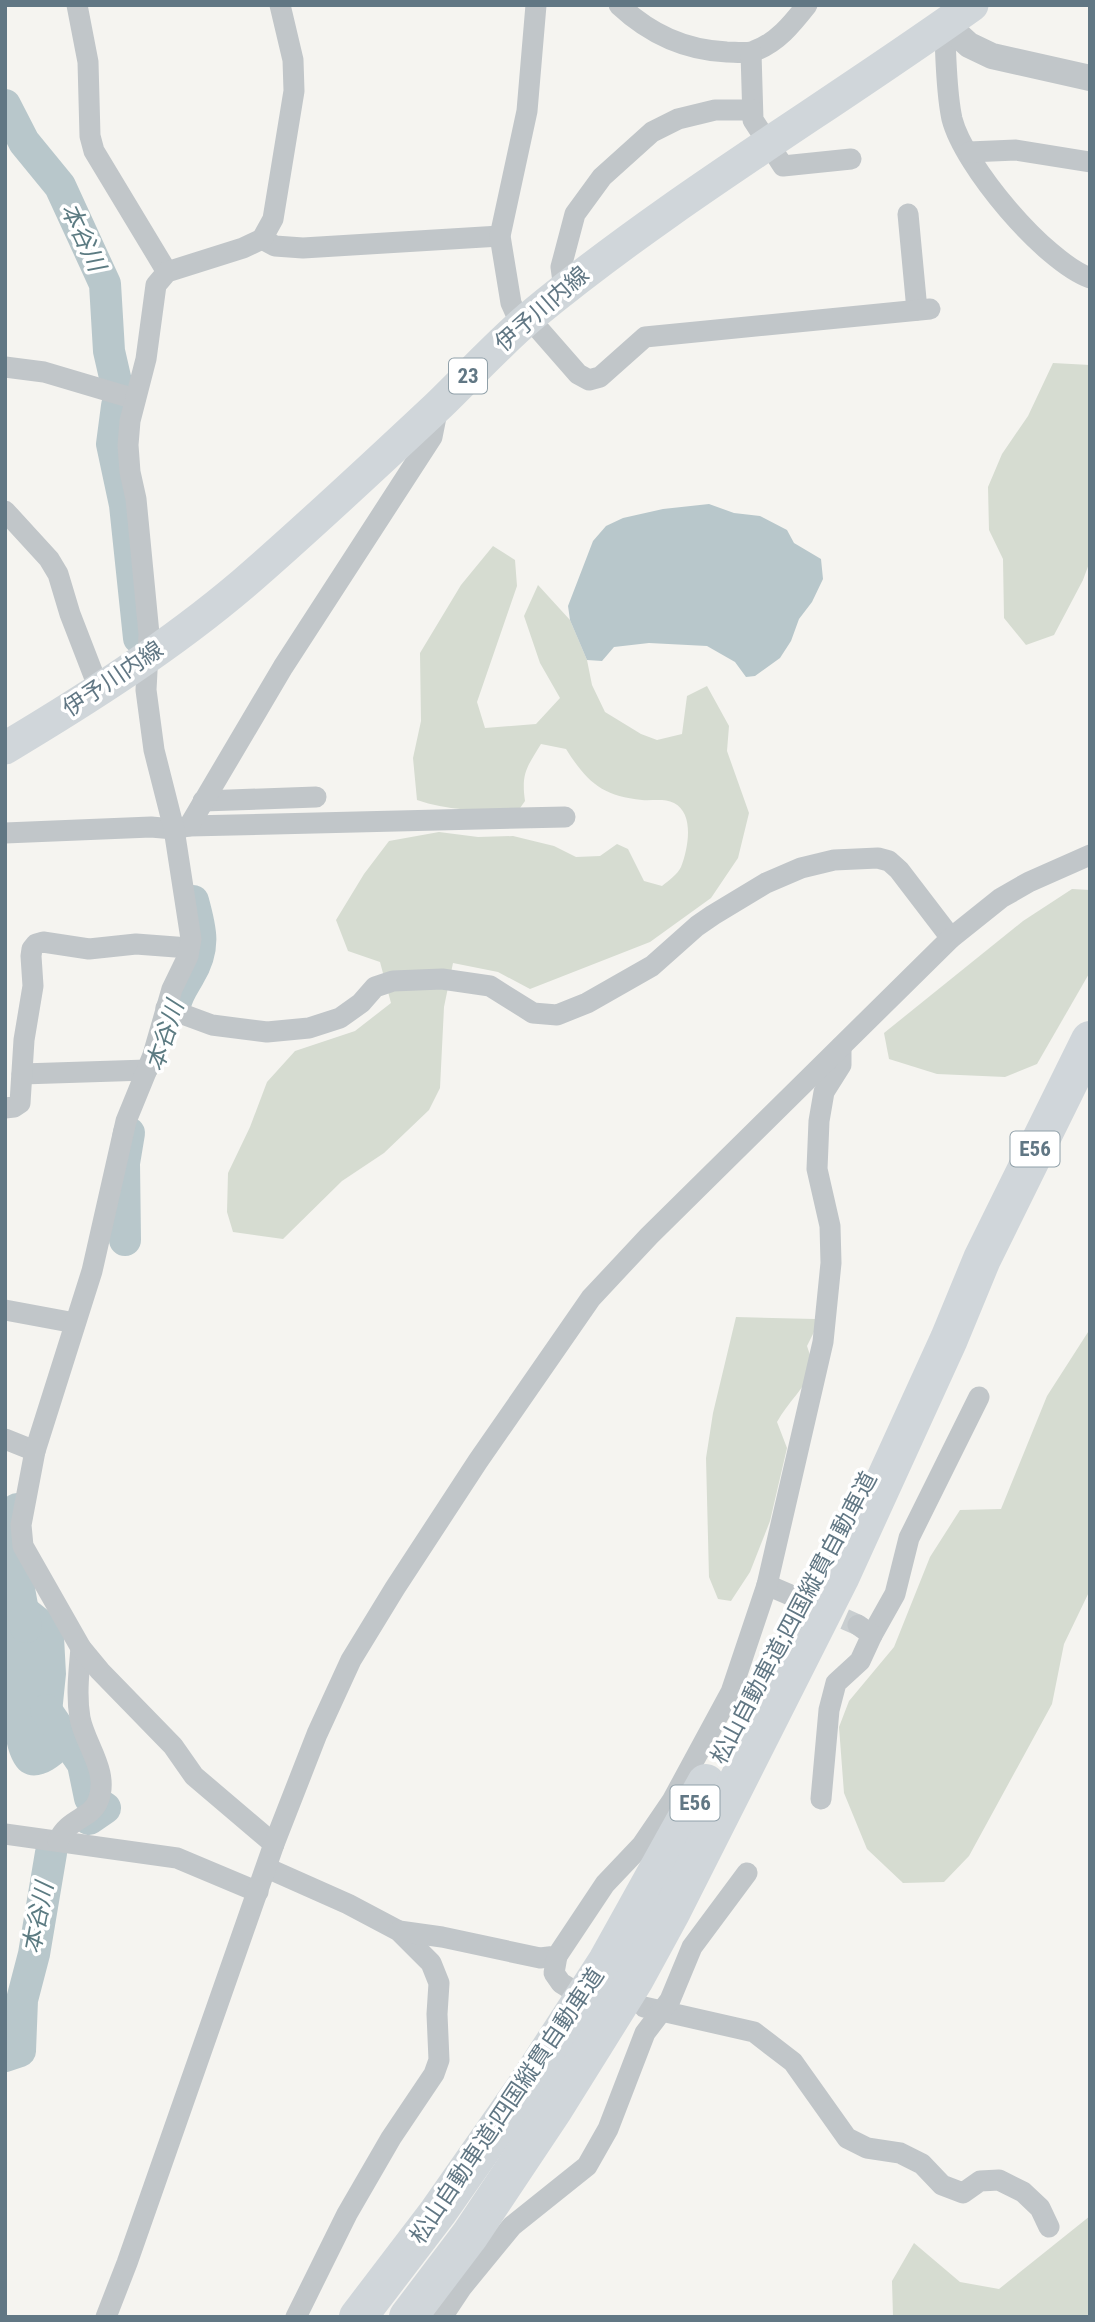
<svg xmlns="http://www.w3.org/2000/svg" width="1095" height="2322" viewBox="0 0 1095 2322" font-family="'Roboto Condensed','Noto Sans JP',sans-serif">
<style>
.green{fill:#d6dcd1}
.water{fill:#b8c7cb}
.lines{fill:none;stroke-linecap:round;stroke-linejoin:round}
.river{stroke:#b8c7cb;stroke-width:32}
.minor-tunnel{stroke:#c9ced0;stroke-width:21;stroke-dasharray:21 10;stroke-linecap:butt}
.minor{stroke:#c1c6c9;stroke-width:21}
.tertiary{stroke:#c1c6c9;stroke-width:26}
.primary{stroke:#d0d6da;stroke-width:33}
.motorway{stroke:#d0d6da;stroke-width:38}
.labels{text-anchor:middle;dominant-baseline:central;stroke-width:7;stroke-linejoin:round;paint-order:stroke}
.shield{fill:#fff;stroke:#90a0a9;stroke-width:2}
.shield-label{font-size:21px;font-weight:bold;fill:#617784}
.street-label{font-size:23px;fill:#617784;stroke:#fff}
.water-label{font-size:24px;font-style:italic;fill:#5c7b82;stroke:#fff}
</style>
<rect width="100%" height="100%" fill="#f5f4f0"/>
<g class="green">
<path d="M1053,363L1090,365V561L1083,580L1054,635L1026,645L1004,618L1003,559L989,530L988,487L1002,454L1028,416Z"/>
<path d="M493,546L515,560L517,586L477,702L485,728L536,724L560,698L540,663L524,616L538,585L570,620L587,660L592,685L605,712L641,734L657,740L682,734L687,696L707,686L729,726L727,751L749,813L738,858L711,898L650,942L530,989L498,972L453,963L444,1007L440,1088L429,1110L384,1153L342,1181L283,1239L233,1232L227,1212L228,1173L250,1127L267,1082L295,1051L355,1031L391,1003L380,962L348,951L336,920L364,874L389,841L439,832L478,837L513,836L554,846L576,857L600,856L617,844L628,849L644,881L662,886C668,881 678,874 681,867C688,849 695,814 674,803C664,798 652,801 642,800C602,796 587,782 566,749L541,744C527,767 521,773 525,801L518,811C484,811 449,811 417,800L413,758L421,721L420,653L461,585Z"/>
<path d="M1072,889L1090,890V972L1037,1064L1005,1077L937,1074L889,1059L884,1033L1023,921Z"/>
<path d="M736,1317L815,1319V1330L807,1346L814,1367C805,1388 788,1402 777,1422L787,1448L770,1521L750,1572L731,1601L718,1599L709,1577L706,1458L713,1413Z"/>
<path d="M1090,1329V1590L1064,1644L1052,1704L969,1856L944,1882L903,1883L867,1849L844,1793L839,1727L849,1701L894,1647L930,1557L960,1510L1001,1509L1047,1396Z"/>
<path d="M1090,2216V2317H893L892,2281L914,2243L960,2282L999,2289Z"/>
</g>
<g class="water">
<path d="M709,504L734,513L760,516L787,530L794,543L821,559L823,579L812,602L799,619L791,641L780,658L755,676L746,677L735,662L707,646L649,643L614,647L602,661L587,660L570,620L568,606L593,541L606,526L623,518L663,509Z"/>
<path d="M5,1576L50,1612L64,1637L66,1674L62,1713L63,1728L70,1744L69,1756C54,1773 25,1788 12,1759C1,1735 5,1705 5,1679C5,1644 5,1610 5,1576Z"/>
</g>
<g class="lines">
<g class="river">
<path d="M5,105L24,142L60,186L105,284L109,351L117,386"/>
<path d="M117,406L112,444L125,505L139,638"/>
<path d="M175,1006C177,994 184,985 189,976C206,948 201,930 193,901"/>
<path d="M125,1240L124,1163L129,1133"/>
<path d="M17,1509C9,1549 19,1588 26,1627"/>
<path d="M46,1710L83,1764L90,1798L105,1808L89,1819"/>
<path d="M5,2056L20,2051L22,2000L34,1954L51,1853"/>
</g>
<path class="minor-tunnel" d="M788,1594L858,1625"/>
<g class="minor">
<path d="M77,5L88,62L90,136L94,151L167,272"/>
<path d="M619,5C650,34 684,50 727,52C735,52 746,54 754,51C777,43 792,24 807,5"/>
<path d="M946,17C944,41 947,96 952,119C964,166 1044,261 1090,278"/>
<path d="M751,53L753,120L783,166L851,159"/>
<path d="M969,152L1016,150L1090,162"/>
<path d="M908,214L917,310"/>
<path d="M262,239L275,246L303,248L500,236"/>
<path d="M564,289L561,267L575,214L602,177L652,132L678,119L715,110H752"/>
<path d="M529,318L578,374L589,380L600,377L645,337L930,309"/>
<path d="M521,325L511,303L500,236L527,111L536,5"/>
<path d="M5,367L44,372L135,399"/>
<path d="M5,511L49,559L58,574L70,614L99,689"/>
<path d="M203,801L316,797"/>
<path d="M189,826L565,817"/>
<path d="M5,833L151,827L174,829L189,826L283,667L432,437L438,407"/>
<path d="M166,1008L212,1025L267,1032L309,1028L340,1018L361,1003L375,987L393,981L442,979L490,986L533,1013L557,1015L587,1003L652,966L697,926L713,915L766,883L801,868L834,860L878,858L889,861L899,870L951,938"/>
<path d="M22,1074L147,1070"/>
<path d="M5,1108L14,1107L20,1103L24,1040L33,986L31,956L32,949L36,944L43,942L89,949L136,944L189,948"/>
<path d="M5,1310L75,1323"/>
<path d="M5,1439L35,1451"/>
<path d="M767,1585L788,1594"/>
<path d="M872,1635L895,1594L909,1538L979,1397"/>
<path d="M821,1799L829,1710L836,1683L860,1661L872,1635L858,1625"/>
<path d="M5,1834L177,1858L258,1892"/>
<path d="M58,1841C68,1818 91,1819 98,1801C110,1772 85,1745 80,1718C76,1695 79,1671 81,1648"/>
<path d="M274,1844L194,1776L173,1746L100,1671L81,1648L23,1546L21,1525L35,1451L92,1271L126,1121L153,1055L172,989L188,956L191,939L174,829L154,750L146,690L149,634L136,499L130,472L128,445L130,421L146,359L156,285L167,272L243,248L262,239L273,219L294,91L293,60L280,5"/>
<path d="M267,1868L348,1904L399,1931L431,1963L439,1983L437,2014L439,2060L434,2074L391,2138L347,2214L296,2317"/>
<path d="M399,1931L442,1937L540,1958L557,1956L605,1884L642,1845L672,1801L731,1692L767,1585L823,1342L831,1263L830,1226L817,1169L819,1121L824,1092L841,1065V1047"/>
<path d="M557,1956L554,1973L561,1983L569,1988"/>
<path d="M644,2007L754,2032L793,2062L847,2138L867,2148L900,2153L922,2164L942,2185L963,2193L980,2181L999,2180L1023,2192L1040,2208L1049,2227"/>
<path d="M106,2317L127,2263L274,1844L317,1734L351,1660L395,1588L478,1461L591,1298L649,1236L951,938L1001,898L1029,882L1090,855"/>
<path d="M442,2317L462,2287L512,2226L587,2166L608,2129L645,2033L670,2000L692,1947L747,1873"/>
</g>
<path class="tertiary" d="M946,24L969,45L992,56L1090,78"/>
<path class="primary" d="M5,748C87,699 170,646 243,584C309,527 374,466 438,406C469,376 498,344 531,316C670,201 825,110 972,5"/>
<g class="motorway">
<path d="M358,2317L438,2212L524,2089L607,1961L706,1783"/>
<path d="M408,2317L470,2235L554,2109L635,1979L671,1913L840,1578L949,1339L982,1259L1090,1040"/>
</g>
</g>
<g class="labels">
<g class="shield">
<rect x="449" y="358.5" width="38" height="35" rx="5"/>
<rect x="1010.5" y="1131.5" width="49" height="35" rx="5"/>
<rect x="670.5" y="1785.5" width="49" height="35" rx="5"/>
</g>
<g class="shield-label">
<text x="468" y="376">23</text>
<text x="1035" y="1149">E56</text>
<text x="695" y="1803">E56</text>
</g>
<g class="street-label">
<text transform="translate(542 309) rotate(-41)">伊予川内線</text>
<text transform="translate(113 679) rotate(-34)">伊予川内線</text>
<text transform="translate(794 1618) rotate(-62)">松山自動車道;四国縦貫自動車道</text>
<text transform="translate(507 2106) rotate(-56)">松山自動車道;四国縦貫自動車道</text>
</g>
<g class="water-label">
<text transform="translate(83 237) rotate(65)">本谷川</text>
<text transform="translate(165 1036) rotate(-72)">本谷川</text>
<text transform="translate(38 1918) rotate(-79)">本谷川</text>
</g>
</g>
<rect width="1095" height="2322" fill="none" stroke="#617784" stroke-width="14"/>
</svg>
